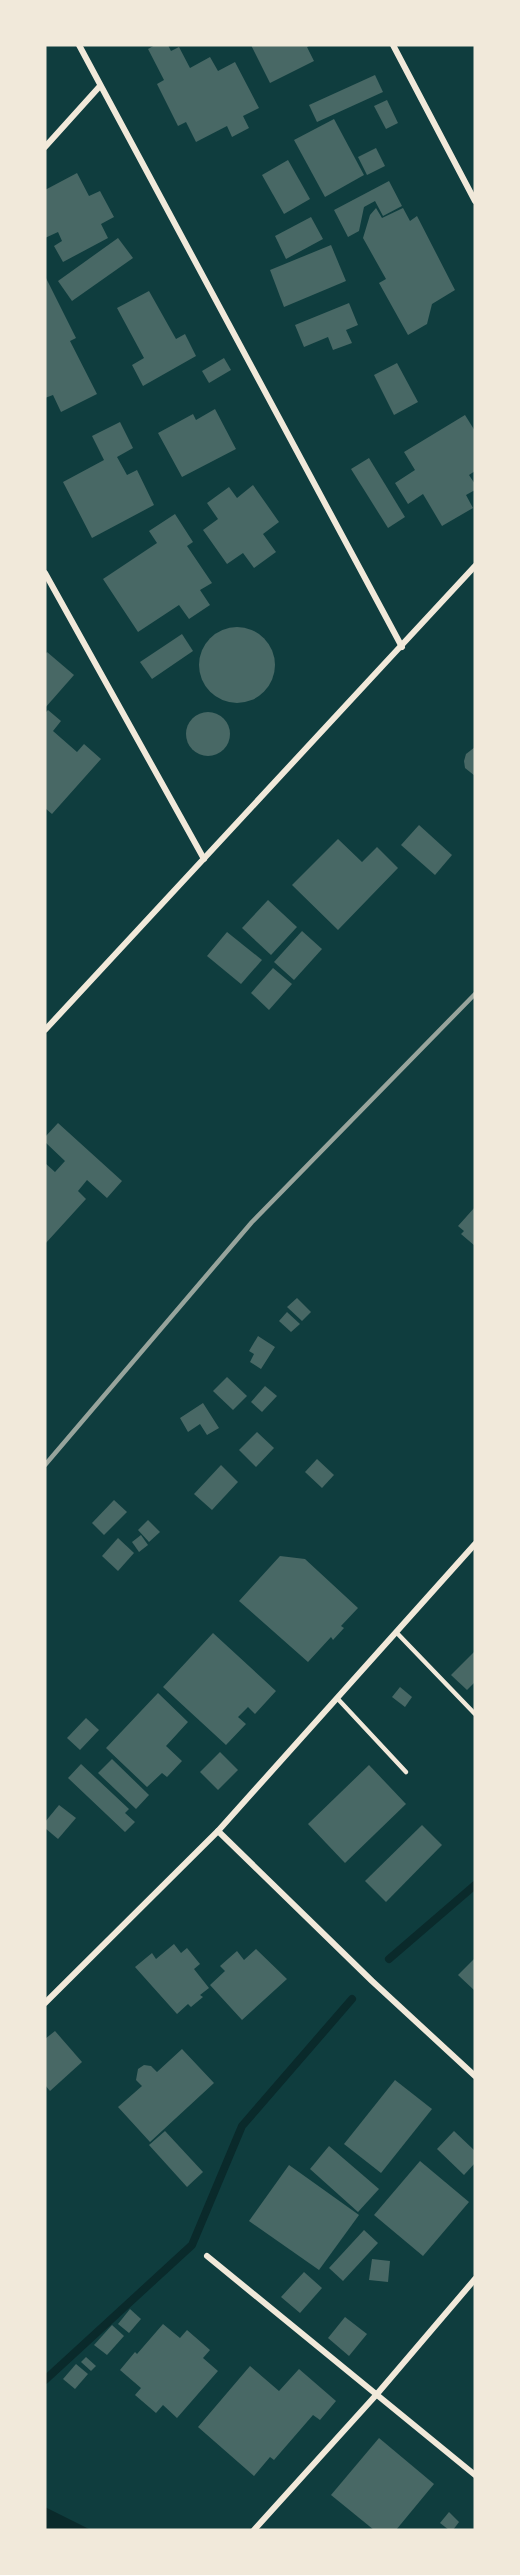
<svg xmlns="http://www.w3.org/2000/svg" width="520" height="2575" viewBox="0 0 520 2575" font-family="'Noto Sans',sans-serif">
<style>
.water{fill:#0a2a2b}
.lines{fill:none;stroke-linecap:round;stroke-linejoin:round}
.stream{stroke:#0a2a2b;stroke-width:8}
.building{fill:#486865}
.service{stroke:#f1e9da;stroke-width:4.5}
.minor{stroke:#f1e9da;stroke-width:6}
.rail{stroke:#97a49c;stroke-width:4.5}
</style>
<rect width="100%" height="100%" fill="#0f3d3e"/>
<path class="water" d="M45,2507L91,2530H45Z"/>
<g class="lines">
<g class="stream">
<path d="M389,1959L475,1885"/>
<path d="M45,2380L192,2245L242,2126L352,1999"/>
</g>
</g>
<g class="building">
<path d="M155,45H168L171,51L179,47L190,68L210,57L218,71L235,62L259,108L243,116L249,128L232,137L227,126L196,142L186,122L178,126L157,84L164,80L148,49Z"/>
<path d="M251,45H311L307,47L314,61L270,83Z"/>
<path d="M375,75L383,92L317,122L309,105Z"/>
<path d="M387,100L398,123L386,129L374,106Z"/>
<path d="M334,119L364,175L325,197L294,140Z"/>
<path d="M376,148L385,166L367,175L358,157Z"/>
<path d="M288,160L310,199L284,214L262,175Z"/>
<path d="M77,173L89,196L100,191L114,217L101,224L108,238L63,262L54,246L62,241L58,232L45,238V190Z"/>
<path d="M389,181L402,206L383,216L375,201L364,207L359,231L348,237L334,210Z"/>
<path d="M376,208L382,218L403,208L410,221L417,216L455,290L432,304L427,324L408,335L379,283L386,279L363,238L370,215Z"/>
<path d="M311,217L323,239L286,259L275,236Z"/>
<path d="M118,238L133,258L72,301L58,281Z"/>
<path d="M331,245L346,281L284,307L270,270Z"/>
<path d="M45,276L76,338L70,341L97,394L61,412L53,395L45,398Z"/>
<path d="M149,291L176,339L185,334L196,356L143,386L132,365L144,358L117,308Z"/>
<path d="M349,303L358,325L346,330L352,343L333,350L328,337L304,347L295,325Z"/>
<path d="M224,358L231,370L209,383L202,371Z"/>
<path d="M397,363L418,402L394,415L374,375Z"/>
<path d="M215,409L236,449L182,477L158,433L193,414L196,420Z"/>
<path d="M465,415L475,431V471L469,475L475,484V490L466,495L473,508L442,526L423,494L408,504L395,483L415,470L404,452Z"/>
<path d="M120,422L133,448L117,457L127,475L137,470L154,505L92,538L63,482L104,460L92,436Z"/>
<path d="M369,458L405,517L388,528L351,469Z"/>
<path d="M253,485L279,522L263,534L276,552L254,568L243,553L227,564L203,530L218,519L207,503L229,487L237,498Z"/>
<path d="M175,514L193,542L187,546L212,583L200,590L210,605L189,619L179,605L138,632L103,579L157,543L149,531Z"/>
<circle cx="237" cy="665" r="38"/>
<path d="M182,634L193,651L152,679L140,662Z"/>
<path d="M47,652L74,675L45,708V655Z"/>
<path d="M48,710L61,721L53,731L77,752L84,744L101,759L52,814L45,808V713Z"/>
<circle cx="208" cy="734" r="22"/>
<path d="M475,747V776L465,768L464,761L466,754Z"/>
<path d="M419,825L452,855L435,875L401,845Z"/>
<path d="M338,839L362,862L377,847L398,868L338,930L292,885Z"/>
<path d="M268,900L297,927L271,955L242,928Z"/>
<path d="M302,931L322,949L294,980L274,962Z"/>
<path d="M227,932L262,960L241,984L207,956Z"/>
<path d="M273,968L292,984L269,1010L251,993Z"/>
<path d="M58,1123L122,1181L107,1198L87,1180L78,1191L86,1199L45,1244V1163L55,1172L65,1161L45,1142V1137Z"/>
<path d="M475,1207V1246L461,1234L464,1231L458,1226Z"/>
<path d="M297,1298L311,1312L302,1321L287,1307Z"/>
<path d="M287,1312L300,1324L291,1332L279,1321Z"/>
<path d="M258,1336L275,1347L261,1369L250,1362L254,1354L249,1351Z"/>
<path d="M227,1377L247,1396L233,1410L213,1391Z"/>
<path d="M265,1386L277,1396L262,1412L251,1402Z"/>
<path d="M203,1403L219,1428L207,1435L200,1424L188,1432L180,1418Z"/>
<path d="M257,1432L274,1448L256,1467L239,1450Z"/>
<path d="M317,1459L334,1475L322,1488L305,1472Z"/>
<path d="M221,1465L238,1482L212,1510L194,1494Z"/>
<path d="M114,1500L127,1512L104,1535L92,1523Z"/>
<path d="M148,1520L160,1532L149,1542L138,1530Z"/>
<path d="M141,1535L148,1545L139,1552L132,1542Z"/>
<path d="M118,1538L134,1553L118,1571L102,1556Z"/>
<path d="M280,1556L305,1559L358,1608L341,1626L344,1628L333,1640L331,1637L308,1662L239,1601Z"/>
<path d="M213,1633L276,1691L255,1714L248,1707L238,1717L246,1724L226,1745L163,1687Z"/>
<path d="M475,1651V1682L467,1690L451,1675Z"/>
<path d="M400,1687L412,1697L405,1707L392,1697Z"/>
<path d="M158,1693L188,1722L166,1746L182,1761L167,1777L162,1773L147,1787L106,1748Z"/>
<path d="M86,1718L99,1730L80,1750L67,1738Z"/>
<path d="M220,1752L238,1770L218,1790L200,1772Z"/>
<path d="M112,1759L149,1795L136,1809L98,1773Z"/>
<path d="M81,1764L129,1809L125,1813L135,1822L125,1832L68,1778Z"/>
<path d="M369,1765L406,1804L345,1863L308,1824Z"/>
<path d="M59,1805L76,1818L58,1839L45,1828V1822Z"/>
<path d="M422,1825L442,1845L386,1902L365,1881Z"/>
<path d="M174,1944L181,1953L187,1948L200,1964L194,1969L209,1988L200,1995L203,1997L191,2007L188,2004L177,2014L135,1967L152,1953L156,1959Z"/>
<path d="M256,1949L287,1979L242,2020L210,1985L225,1971L220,1966L237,1951L244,1960Z"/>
<path d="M475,1958V1991L458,1975Z"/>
<path d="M55,2031L82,2062L50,2091L45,2085V2039Z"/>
<path d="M182,2049L214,2083L150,2142L118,2107L142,2086L136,2080L138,2069L144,2065L151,2066L157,2072Z"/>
<path d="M395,2080L432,2109L381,2173L344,2144Z"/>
<path d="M165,2131L203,2172L187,2187L149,2145Z"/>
<path d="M454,2131L475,2151V2163L464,2175L437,2149Z"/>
<path d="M329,2146L379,2189L358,2212L310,2169Z"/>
<path d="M420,2161L469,2202L423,2256L374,2215Z"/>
<path d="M289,2165L359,2215L319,2270L249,2221Z"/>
<path d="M364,2230L378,2243L343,2281L329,2268Z"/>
<path d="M372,2259L390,2261L388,2282L369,2280Z"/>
<path d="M304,2272L322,2288L300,2313L281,2297Z"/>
<path d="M130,2309L141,2319L129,2333L118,2324Z"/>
<path d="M345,2317L367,2334L349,2356L328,2338Z"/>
<path d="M163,2324L180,2338L187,2330L210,2350L203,2358L218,2371L177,2418L163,2405L156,2413L135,2395L141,2388L120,2370L135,2352L137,2354Z"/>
<path d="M112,2325L124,2336L107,2355L94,2345Z"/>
<path d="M86,2357L96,2366L91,2371L81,2362Z"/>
<path d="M76,2364L88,2374L75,2389L63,2379Z"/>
<path d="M250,2366L279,2391L299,2369L336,2401L320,2420L313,2415L274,2460L270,2457L254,2476L198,2427Z"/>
<path d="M379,2438L434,2484L396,2530H374L331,2495Z"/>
<path d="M449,2512L459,2522L453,2530H449L440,2523Z"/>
</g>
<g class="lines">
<g class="service">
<path d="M396,1632L475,1714"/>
<path d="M337,1698L406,1772"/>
</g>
<g class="minor">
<path d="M79,45L402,647"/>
<path d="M393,45L475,201"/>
<path d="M45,147L100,86"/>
<path d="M45,573L204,859"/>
<path d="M45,1030L475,566"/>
<path d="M218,1831L372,1981L475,2076"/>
<path d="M45,2003L218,1831L475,1544"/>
<path d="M207,2256L475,2475"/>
<path d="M254,2530L377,2394L475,2279"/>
</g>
<path class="rail" d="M45,1465L252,1222L475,994"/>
</g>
<rect width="520" height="2575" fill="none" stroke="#f1e9da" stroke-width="93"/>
</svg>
